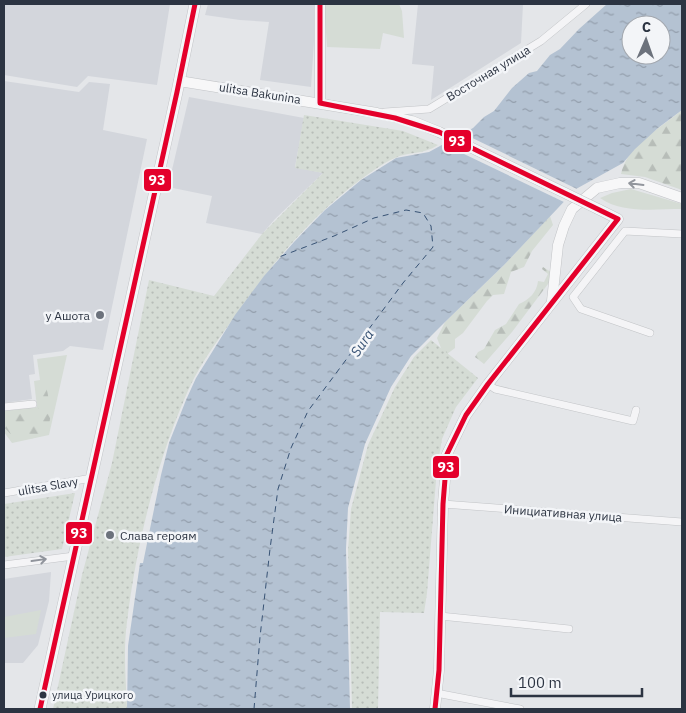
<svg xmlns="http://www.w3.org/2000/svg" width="686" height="713" viewBox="0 0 686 713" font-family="'IBM Plex Sans',sans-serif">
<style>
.built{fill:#d3d6dc}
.grass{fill:#d5dcd5}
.forest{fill:url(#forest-firs)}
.park{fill:url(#park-dots)}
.water{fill:url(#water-ripples);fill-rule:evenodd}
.pier{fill:#e4e6e9}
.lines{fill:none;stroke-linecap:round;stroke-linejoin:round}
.ferry{stroke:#375274;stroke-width:1;stroke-dasharray:6 5;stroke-linecap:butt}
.minor-casing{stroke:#c2c4c7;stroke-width:8}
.secondary-casing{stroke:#c2c4c7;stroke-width:11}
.primary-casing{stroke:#c1c3c7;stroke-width:12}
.minor{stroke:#f4f4f6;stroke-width:7}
.secondary{stroke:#f7f7f8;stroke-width:10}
.primary{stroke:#f7f7f8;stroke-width:11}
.secondary-bridge-casing{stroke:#c2c4c7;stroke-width:11;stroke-linecap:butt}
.secondary-bridge{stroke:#f7f7f8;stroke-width:10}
.bus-1-casing{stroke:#f3f5f8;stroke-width:9}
.bus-1{stroke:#e4002b;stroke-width:5}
.oneway{stroke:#92969d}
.oneway2{stroke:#90949c}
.poi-dot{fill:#6c727c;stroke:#f3f5f8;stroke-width:2}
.bus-dot{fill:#2c3442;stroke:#f3f5f8;stroke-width:2}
.labels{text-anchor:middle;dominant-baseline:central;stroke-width:5;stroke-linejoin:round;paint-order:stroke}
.bus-label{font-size:11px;fill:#2c3442;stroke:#f3f5f8;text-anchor:start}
.street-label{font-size:12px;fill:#2c3442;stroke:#f3f5f8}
.poi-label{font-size:12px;fill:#2c3442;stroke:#f3f5f8;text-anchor:end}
.water-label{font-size:14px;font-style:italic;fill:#375274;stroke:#f3f5f8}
.line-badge{stroke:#f3f5f8;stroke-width:2}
.badge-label{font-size:14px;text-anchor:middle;font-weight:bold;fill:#fff}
</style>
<defs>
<pattern id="forest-firs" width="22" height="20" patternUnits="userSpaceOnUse" patternTransform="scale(1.25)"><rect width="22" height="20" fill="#d5dcd5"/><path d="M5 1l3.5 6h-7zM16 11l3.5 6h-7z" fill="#b7bdb8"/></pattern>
<pattern id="park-dots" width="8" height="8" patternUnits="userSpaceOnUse" patternTransform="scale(1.25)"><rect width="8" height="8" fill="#d5dcd5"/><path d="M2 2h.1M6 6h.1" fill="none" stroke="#b7bdb8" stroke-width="1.8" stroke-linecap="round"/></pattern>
<pattern id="water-ripples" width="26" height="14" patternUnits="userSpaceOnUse" patternTransform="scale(1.25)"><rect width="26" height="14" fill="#b4c2d2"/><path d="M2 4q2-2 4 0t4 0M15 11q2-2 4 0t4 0" fill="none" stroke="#939eac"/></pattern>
</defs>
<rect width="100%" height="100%" fill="#e4e6e9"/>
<g class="built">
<path d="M4,4H170L157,85L88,76L77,87L4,75Z"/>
<path d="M208,4H314V42L311,87L260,80L269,22L240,20L205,15Z"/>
<path d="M418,4H523L521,43L431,100L434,66L412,64Z"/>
<path d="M4,81L79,92L89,82L110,84L103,130L147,139L103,350L70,346L63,351L33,355L35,374L29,375L32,399L4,403Z"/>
<path d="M189,97L304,118L295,167L323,173L275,219L262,234L206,223L212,196L168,187Z"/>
<path d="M51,572L49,601L38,645L23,663H4V579Z"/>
</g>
<g class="grass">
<path d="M324,4H399L402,11L404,38L383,33L380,49L327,47Z"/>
<path d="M631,189L682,204V209C656,209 622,214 600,198L612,193Z"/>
<path d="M67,355L49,435L12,443L4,432V411L37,407L34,381L40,380L37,359Z"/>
<path d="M41,610L36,634L4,638V617Z"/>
</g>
<g class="forest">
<path d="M682,110V190L645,177L621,174C627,145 661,128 682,110Z"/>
<path d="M550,216L553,225L532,251L524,267L511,272L504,294L493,295L487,301L463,333L455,339V348L447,354L443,353L437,338L445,322L504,265Z"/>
<path d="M543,267L551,272V280L512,332L484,364L475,357L478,352L484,349L495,330L506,324L519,304C529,300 537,292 538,281L544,282L548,274L542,269Z"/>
<path d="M42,385L45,386C48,391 48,396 49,402C55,430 41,444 13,437L4,427V416L38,409L37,388Z"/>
</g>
<g class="park">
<path d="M304,115L403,131L438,145C423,155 409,151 395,158C383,163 370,173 360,180C309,218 269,267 233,319C214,345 196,370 184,400C155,468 136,548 127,622C123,651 126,681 127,709H53L82,575L112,463L149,280L214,296L262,234L323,173L295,168Z"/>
<path d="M431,340L478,378L456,407L442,439L437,468L427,593L424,613L380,612L378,709H352L348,550L351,509L368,445L395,387L414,357Z"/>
<path d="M75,493L62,549L4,557V504Z"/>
</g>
<path class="water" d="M607,4H682V110L658,128L635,149L623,163L576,189L504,265L445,322L411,356L391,387L365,444L348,508L346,549L350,709H127L128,646L140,563H143L161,475L169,443L186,400L196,378L235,315L264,276L294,242L325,210L361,180L396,158L429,152L473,128L484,117L494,111L512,88L529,73L537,71L550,55L560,49L579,29ZM631,25H661V55H631Z"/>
<path class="pier" d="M460,132L579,190L566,203L441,143Z"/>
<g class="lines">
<path class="ferry" d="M254,709L260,637L270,549L278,489L291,448L308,411L403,283L433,247L431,226L423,213L406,210L374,218L334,236L279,257"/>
<defs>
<g id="minor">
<path d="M385,112L429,109L541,41L586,4"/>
<path d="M650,333L581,309L573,297L625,231L682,234"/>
<path d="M488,384L495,389L633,421L636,410"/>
<path d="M4,407L33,404"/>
<path d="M4,493L92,478"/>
<path d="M443,504L682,522"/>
<path d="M4,565L74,556"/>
<path d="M440,616L569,629"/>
<path d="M436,693L520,709"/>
</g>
<g id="secondary">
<path d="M179,81L377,113L412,121L439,132"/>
<path d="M320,103V4"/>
<path d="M552,301L558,245L564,226L572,209L597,188L620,183H639L682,198"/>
<path d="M435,709L439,670L443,504L447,454L466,415L488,384L618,219L598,209"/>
</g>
<path id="primary" d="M40,709L177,92L195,4"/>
</defs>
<use href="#minor" class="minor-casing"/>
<use href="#secondary" class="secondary-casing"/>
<use href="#primary" class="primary-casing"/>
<use href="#minor" class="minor"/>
<use href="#secondary" class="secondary"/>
<use href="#primary" class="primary"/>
<defs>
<path id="secondary-bridge" d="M439,132L598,209"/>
</defs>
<use href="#secondary-bridge" class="secondary-bridge-casing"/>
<use href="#secondary-bridge" class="secondary-bridge"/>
<defs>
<g id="bus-1">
<path d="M320,4V103L395,118L439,132L618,219L488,384L466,415L447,454L443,504L439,670L435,709"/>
<path d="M40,709L177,92L195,4"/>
</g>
</defs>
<use href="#bus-1" class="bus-1-casing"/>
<use href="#bus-1" class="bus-1"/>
</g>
<defs><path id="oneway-shaft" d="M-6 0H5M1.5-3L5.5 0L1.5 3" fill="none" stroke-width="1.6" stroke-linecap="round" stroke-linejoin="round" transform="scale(1.25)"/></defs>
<use class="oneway" href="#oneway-shaft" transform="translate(636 184) rotate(-173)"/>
<use class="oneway2" href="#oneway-shaft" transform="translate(39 560) rotate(-8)"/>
<g class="poi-dot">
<circle cx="100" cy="315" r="5"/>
<circle cx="110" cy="535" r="5"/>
</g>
<circle class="bus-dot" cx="43" cy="695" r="4.5"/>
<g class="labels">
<g class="bus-label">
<text x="52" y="695">улица Урицкого</text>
</g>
<g class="street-label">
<text transform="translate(488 73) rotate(-31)">Восточная улица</text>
<text transform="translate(260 93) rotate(9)">ulitsa Bakunina</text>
<text transform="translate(48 486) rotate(-10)">ulitsa Slavy</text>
<text transform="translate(563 513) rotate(4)">Инициативная улица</text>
</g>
<g class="poi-label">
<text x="90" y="315">у Ашота</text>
<text x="120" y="535" text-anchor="start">Слава героям</text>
</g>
<g class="water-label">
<text transform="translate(362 343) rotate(-56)">Sura</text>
</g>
</g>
<g class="line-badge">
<rect x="443" y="129" width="29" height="24" rx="5" fill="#e4002b"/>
<rect x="143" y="168" width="29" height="24" rx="5" fill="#e4002b"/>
<rect x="432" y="455" width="28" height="24" rx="5" fill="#e4002b"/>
<rect x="65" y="521" width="28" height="24" rx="5" fill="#e4002b"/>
</g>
<g class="badge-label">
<text x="457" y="146">93</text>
<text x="157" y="185">93</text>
<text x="446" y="472">93</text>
<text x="79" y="538">93</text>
</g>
<rect width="686" height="713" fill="none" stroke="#2c3442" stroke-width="10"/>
<g transform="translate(646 40) rotate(2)"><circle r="24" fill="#f3f5f8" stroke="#a3a8af"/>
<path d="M0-4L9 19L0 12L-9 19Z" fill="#6c727c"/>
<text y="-8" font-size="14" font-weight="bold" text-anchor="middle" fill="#2c3442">С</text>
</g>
<path d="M511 688v8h131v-8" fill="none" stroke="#2c3442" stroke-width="2.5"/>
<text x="518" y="688" font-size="15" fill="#2c3442" stroke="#f3f5f8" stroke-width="4" paint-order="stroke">100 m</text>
</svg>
